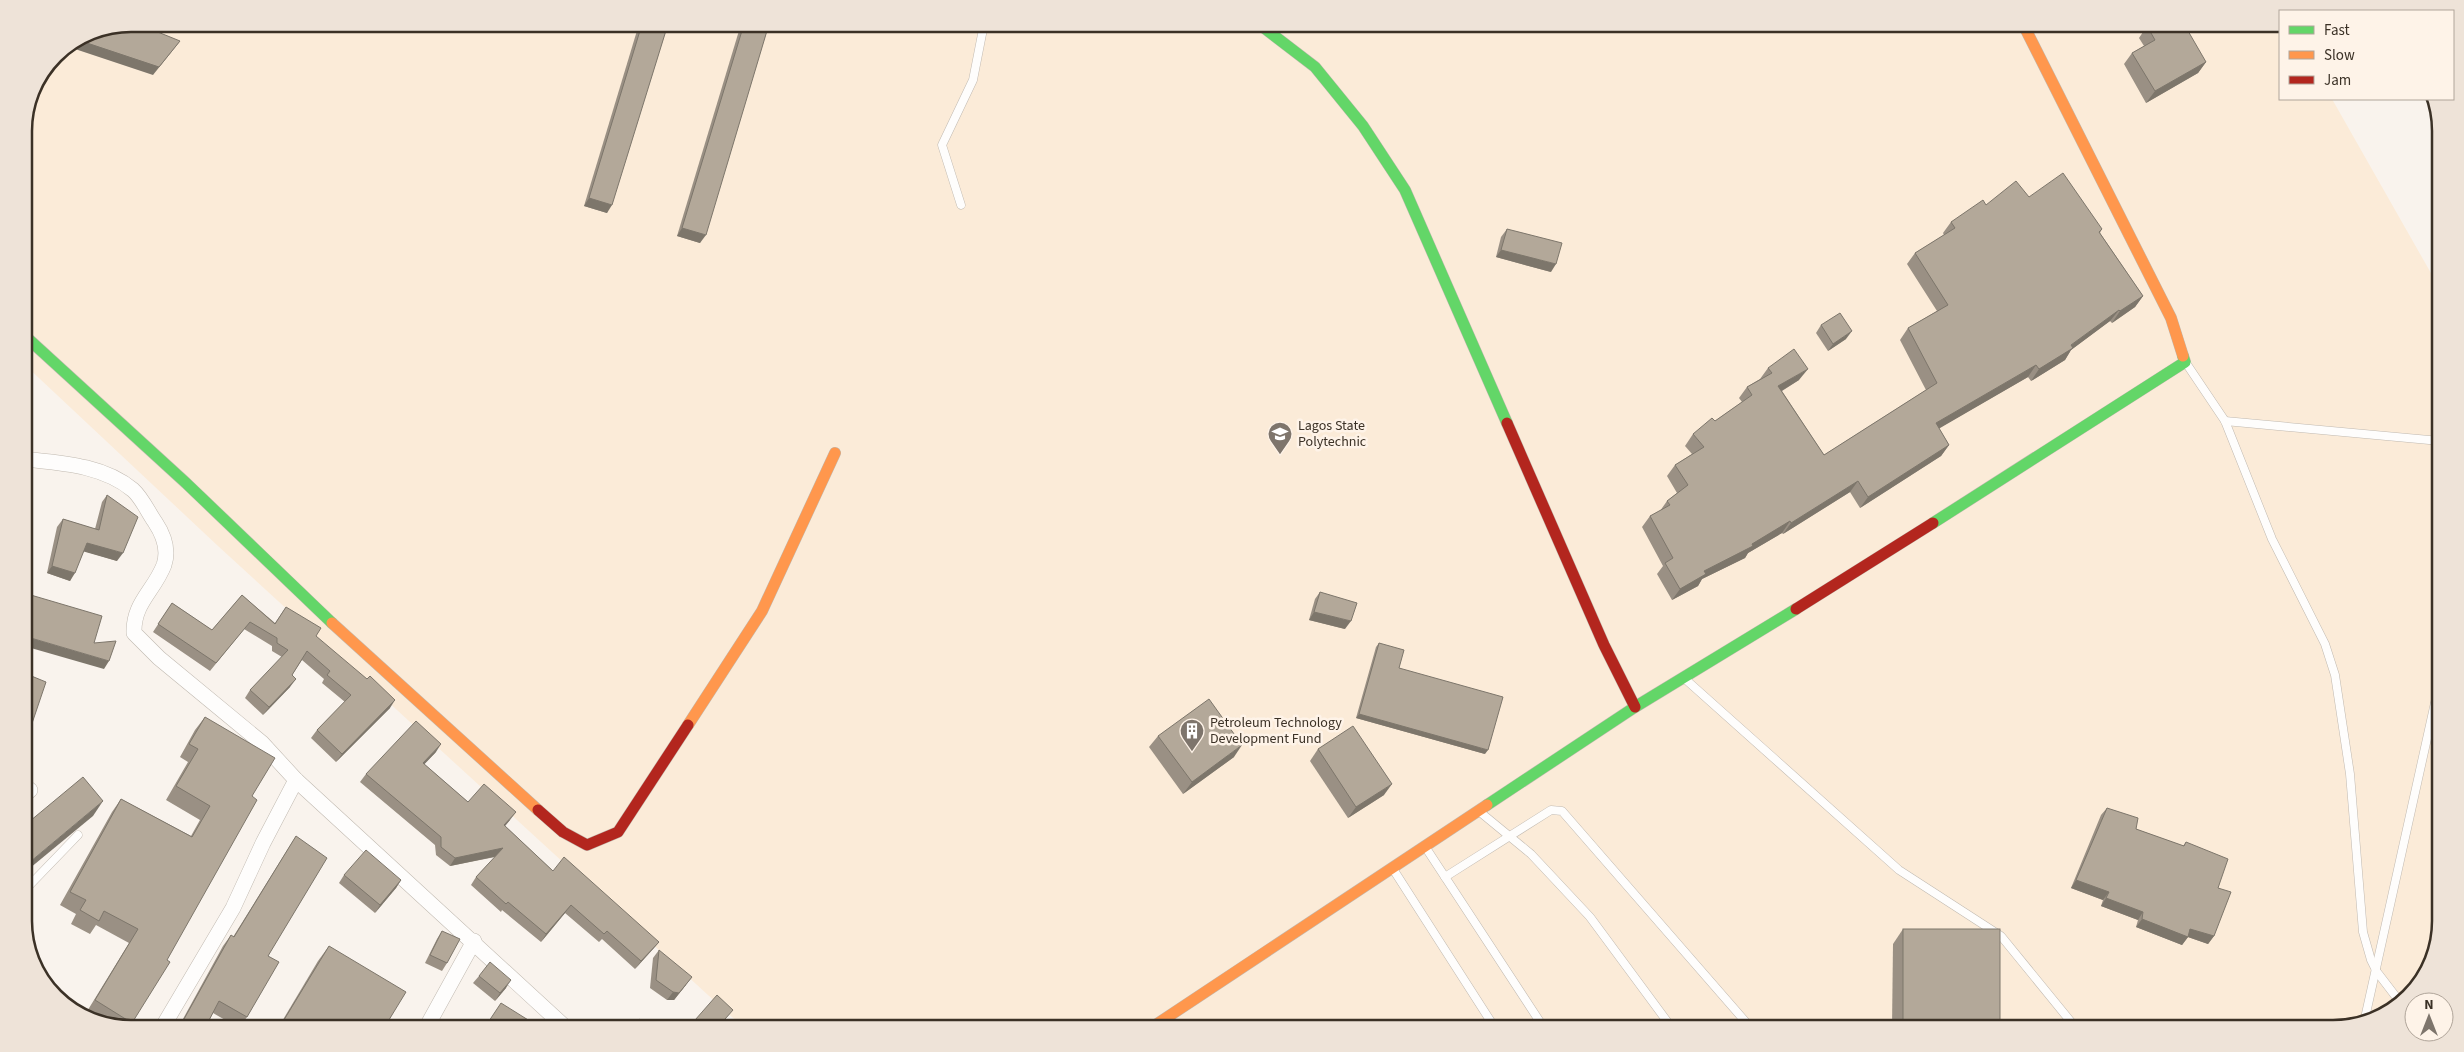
<svg xmlns="http://www.w3.org/2000/svg" width="2464" height="1052" viewBox="0 0 2464 1052" font-family="'Source Sans 3',sans-serif">
<style>
.built{fill:#fbebd8}
.lines{fill:none;stroke-linecap:round;stroke-linejoin:round}
.lane-casing{stroke:#c0b9b0;stroke-width:9}
.street-casing{stroke:#c0b9b0;stroke-width:16}
.fast-casing{stroke:#c0b9b0;stroke-width:12}
.slow-casing{stroke:#c0b9b0;stroke-width:12}
.jam-casing{stroke:#c0b9b0;stroke-width:12}
.lane{stroke:#fefdfc;stroke-width:8}
.street{stroke:#fefdfc;stroke-width:15}
.fast{stroke:#63d668;stroke-width:11}
.slow{stroke:#ff974d;stroke-width:11}
.jam{stroke:#b3261e;stroke-width:11}
.wall{fill:#9a9084}
.shaded-wall{fill:#7d766b}
.building{fill:#b3a899;stroke:#7d766b}
.labels{text-anchor:middle;dominant-baseline:central;stroke-width:5;stroke-linejoin:round;paint-order:stroke}
.poi-label{font-size:14px;fill:#3b3126;stroke:#fef3e8;text-anchor:start}
.rim{fill:none;stroke:#3b3126;stroke-width:2.5}
</style>
<rect width="100%" height="100%" fill="#f9f3ed"/>
<path class="built" d="M131,24H2280V99H2332L2440,289V921L2432,962L2393,1010L2333,1028H744L218,546L24,364V124L32,90L55,55L90,32Z"/>
<g class="lines">
<defs>
<g id="lane">
<path d="M961,205L942,145L973,80L984,24"/>
<path d="M2186,363L2225,421L2272,539L2325,644L2335,675L2350,774L2363,932L2371,960L2377,972L2400,1002"/>
<path d="M2225,421L2440,441"/>
<path d="M1684,678L1899,870L2001,936L2076,1028"/>
<path d="M1480,812L1531,854L1590,917L1672,1028"/>
<path d="M1426,848L1544,1028"/>
<path d="M1393,869L1495,1028"/>
<path d="M1445,877L1551,810L1562,811L1751,1028"/>
<path d="M24,891L78,835"/>
<path d="M2365,1018L2440,680"/>
</g>
<g id="street">
<path d="M24,459C61,463 103,465 133,490C142,498 148,512 155,522C163,534 169,550 164,565C154,591 133,603 134,633L159,658L262,743L296,780L566,1028"/>
<path d="M24,795L30,790"/>
<path d="M162,1028L233,908L263,843L296,780"/>
<path d="M426,1028L474,941"/>
</g>
<g id="fast">
<path d="M1259,24L1315,67L1363,126L1405,190L1507,423"/>
<path d="M24,335L186,483L332,623"/>
<path d="M1933,523L2185,362L2183,356"/>
<path d="M1487,805L1635,707L1796,609"/>
</g>
<g id="slow">
<path d="M2023,24L2171,318L2183,356"/>
<path d="M332,623L538,810"/>
<path d="M688,725L762,611L835,453"/>
<path d="M1151,1028L1487,805"/>
</g>
<g id="jam">
<path d="M1507,423L1604,645L1635,707"/>
<path d="M1796,609L1933,523"/>
<path d="M538,810L563,832L587,845L618,832L688,725"/>
</g>
</defs>
<use href="#lane" class="lane-casing"/>
<use href="#street" class="street-casing"/>
<use href="#fast" class="fast-casing"/>
<use href="#slow" class="slow-casing"/>
<use href="#jam" class="jam-casing"/>
<use href="#lane" class="lane"/>
<use href="#street" class="street"/>
<use href="#fast" class="fast"/>
<use href="#slow" class="slow"/>
<use href="#jam" class="jam"/>
</g>
<g class="wall">
<path d="M639,24H668L607,213L584,206Z"/>
<path d="M741,24H769L700,243L677,236Z"/>
<path d="M2147,26L2206,62L2198,73L2146,103L2124,64L2132,53L2144,46L2139,38Z"/>
<path d="M2029,197L2102,229L2100,233L2143,296L2135,307L2112,323L2110,321L2071,350L2065,360L2031,381L2028,377L1939,428L1949,445L1941,456L1860,508L1850,492L1783,534L1782,533L1748,553L1745,558L1702,579L1698,586L1672,600L1657,574L1663,566L1642,527L1650,516L1660,511L1667,501L1677,493L1667,476L1675,465L1692,454L1685,446L1693,434L1715,421L1742,402L1739,398L1747,387L1760,379L1768,368L1799,380L1782,391L1824,455L1926,390L1900,340L1908,328L1937,311L1907,264L1915,253L1944,235L1943,233L1951,222L1986,205Z"/>
<path d="M1507,229L1551,272L1496,257L1501,237Z"/>
<path d="M1821,325L1846,339L1828,351L1816,333Z"/>
<path d="M107,495L117,561L84,551L70,581L47,573L57,527L63,519L95,529L102,502Z"/>
<path d="M1320,592L1345,629L1309,620L1315,599Z"/>
<path d="M242,595L275,623L286,607L390,708L336,762L311,738L317,730L345,702L322,683L324,679L302,660L292,675L290,687L263,715L245,698L250,690L282,657L272,651V646L244,629L210,671L153,632L172,603L212,630Z"/>
<path d="M1379,643L1399,668L1485,754L1356,718L1376,647Z"/>
<path d="M205,717L252,796L132,1023L129,1028L100,1022L86,1013L129,943L96,925L90,934L71,924L76,914L60,905L112,812L121,799L191,836L200,820L166,800L188,762L180,757L195,730Z"/>
<path d="M1158,736L1234,757L1183,794L1149,747Z"/>
<path d="M1318,749L1384,795L1348,818L1310,761Z"/>
<path d="M436,752L424,764L468,802L510,820L505,826L553,871L659,942L653,949L635,969L602,939L599,942L565,913L541,942L502,910L501,912L471,885L476,877L495,857L450,866L436,855L435,845L360,782L366,774Z"/>
<path d="M2107,808L2136,829L2183,846L2186,842L2218,888L2214,936L2208,944L2188,937L2182,945L2136,927L2138,920L2101,906L2103,900L2071,888L2101,815Z"/>
<path d="M296,836L268,956L247,1017L239,1028L213,1013L205,1028H178L223,946L231,935L233,937Z"/>
<path d="M344,875L401,880L396,888L375,913L339,883Z"/>
<path d="M1903,929L1998,1028H1892L1893,944Z"/>
<path d="M442,931L447,963L442,971L425,963L437,939Z"/>
<path d="M329,946L384,1028H278L318,961Z"/>
<path d="M659,950L686,985L674,1000H667L650,988L653,958Z"/>
<path d="M479,976L506,988L495,1001L473,983Z"/>
</g>
<g class="shaded-wall">
<path d="M78,40L180,41L153,75L72,48Z"/>
<path d="M2206,62L2198,73L2146,103L2155,91Z"/>
<path d="M589,198L612,205L607,213L584,206Z"/>
<path d="M682,228L706,235L700,243L677,236Z"/>
<path d="M1501,250L1556,264L1551,272L1496,257Z"/>
<path d="M2143,296L2135,307L2112,323L2120,311Z"/>
<path d="M2119,310L2110,321L2071,350L2065,360L2031,381L2039,369Z"/>
<path d="M1852,331L1846,339L1828,351L1833,344Z"/>
<path d="M2036,365L2028,377L1928,435L1936,423Z"/>
<path d="M1808,369L1799,380L1770,398L1778,386Z"/>
<path d="M1949,445L1941,456L1860,508L1868,497Z"/>
<path d="M1858,481L1850,492L1783,534L1791,523Z"/>
<path d="M1790,521L1782,533L1748,553L1745,558L1702,579L1698,586L1672,600L1680,589L1704,571Z"/>
<path d="M87,543L123,553L117,561L82,551Z"/>
<path d="M52,566L75,573L70,581L47,573Z"/>
<path d="M1314,612L1351,621L1345,629L1309,620Z"/>
<path d="M24,636L109,661L104,669L24,646Z"/>
<path d="M296,679L290,687L263,715L269,707Z"/>
<path d="M395,700L390,708L336,762L342,754Z"/>
<path d="M1359,714L1488,750L1485,754L1356,718Z"/>
<path d="M441,744L436,752L418,771L423,763Z"/>
<path d="M1242,745L1234,757L1183,794L1192,782Z"/>
<path d="M1392,784L1384,795L1348,818L1356,807Z"/>
<path d="M103,801L93,816L24,873V867Z"/>
<path d="M516,812L510,820L499,833L504,825Z"/>
<path d="M503,848L498,856L450,866L455,858Z"/>
<path d="M401,880L396,888L375,913L380,905Z"/>
<path d="M2076,880L2109,892L2103,900L2071,888Z"/>
<path d="M2106,898L2143,912L2138,920L2101,906Z"/>
<path d="M571,905L565,913L541,942L546,934Z"/>
<path d="M2142,919L2190,929L2214,936L2208,944L2188,937L2182,945L2136,927Z"/>
<path d="M659,942L653,949L635,969L641,961Z"/>
<path d="M692,977L674,1000H667L673,992Z"/>
<path d="M511,980L506,988L495,1001L500,993Z"/>
<path d="M733,1010L718,1028H717Z"/>
<path d="M1903,1025H2000L1998,1028H1901Z"/>
</g>
<g class="building">
<path d="M131,24H138L180,41L159,67L78,40L90,32Z"/>
<path d="M642,24H668L612,205L589,198Z"/>
<path d="M744,24H769L706,235L682,228Z"/>
<path d="M2151,24H2184L2206,62L2155,91L2132,53L2155,40L2147,26Z"/>
<path d="M2063,173L2102,229L2099,232L2143,296L2120,311L2119,310L2071,345L2073,348L2039,369L2036,365L1936,423L1949,445L1868,497L1858,481L1791,523L1790,521L1752,544L1753,546L1704,571L1706,574L1680,589L1665,563L1673,558L1650,516L1670,505L1667,501L1688,485L1675,465L1704,447L1693,434L1712,418L1715,421L1752,395L1747,387L1772,373L1768,368L1794,349L1808,369L1778,386L1824,455L1937,383L1908,328L1948,305L1915,253L1955,228L1951,222L1983,200L1986,205L2016,181L2029,197Z"/>
<path d="M1507,229L1562,243L1556,264L1501,250Z"/>
<path d="M1840,313L1852,331L1833,344L1821,325Z"/>
<path d="M107,495L138,517L123,553L87,543L75,573L52,566L63,519L99,530Z"/>
<path d="M1320,592L1357,603L1351,621L1314,612Z"/>
<path d="M24,593L102,616L94,643L116,641L109,661L24,636Z"/>
<path d="M242,595L275,624L286,607L321,628L316,636L367,679L370,676L395,700L342,754L317,730L351,695L327,675L330,671L307,651L292,675L296,679L269,707L250,690L288,650L277,643V638L250,622L216,663L158,624L172,603L212,630Z"/>
<path d="M1379,643L1404,650L1399,668L1503,697L1488,750L1359,714Z"/>
<path d="M24,673L46,682L24,747Z"/>
<path d="M1209,699L1242,745L1192,782L1158,736Z"/>
<path d="M205,717L275,758L252,796L257,800L167,960L170,962L132,1023L95,1000L138,929L104,911L99,921L80,910L86,900L70,892L121,799L192,837L210,806L176,786L198,749L189,744Z"/>
<path d="M416,721L441,744L423,763L468,802L484,784L516,812L504,825L553,871L564,857L659,942L641,961L607,931L604,934L571,905L546,934L508,902L506,904L476,877L503,848L455,858L441,847V837L366,774Z"/>
<path d="M1353,726L1392,784L1356,807L1318,749Z"/>
<path d="M83,777L103,801L24,867V826Z"/>
<path d="M2107,808L2138,818L2136,829L2184,846L2186,842L2228,859L2218,888L2231,892L2214,936L2190,929L2188,937L2142,919L2143,912L2106,898L2109,892L2076,880Z"/>
<path d="M296,836L327,858L268,956L279,962L247,1017L219,1001L205,1028H179L231,935L234,937Z"/>
<path d="M366,850L401,880L380,905L344,875Z"/>
<rect x="1903" y="929" width="97" height="96"/>
<path d="M442,931L460,939L447,963L430,955Z"/>
<path d="M329,946L406,992L384,1028H279Z"/>
<path d="M659,950L692,977L679,993L673,992L656,980Z"/>
<path d="M490,962L511,980L500,993L479,976Z"/>
<path d="M717,995L733,1010L717,1028H688Z"/>
<path d="M501,1003L541,1028H486L485,1027Z"/>
<path d="M639,1019L650,1028H631Z"/>
</g>
<defs>
<symbol id="university-pin" viewBox="-11 -11 22 30"><path d="M0 17L-7.5 6A9.5 9.5 0 1 1 7.5 6Z" fill="#7e756c" stroke="#fef3e8"/><path d="M0-5L7-2L0 1L-7-2ZM-4 1L0 2.5L4 1V4Q0 6-4 4Z" fill="#fff"/></symbol>
<symbol id="building-pin" viewBox="-11 -11 22 30"><path d="M0 17L-7.5 6A9.5 9.5 0 1 1 7.5 6Z" fill="#7e756c" stroke="#fef3e8"/><path d="M-4-6H4V6H1V3H-1V6H-4ZM-2.5-4.3h1.7v1.8h-1.7ZM.8-4.3h1.7v1.8H.8ZM-2.5-1h1.7V.8h-1.7ZM.8-1h1.7V.8H.8Z" fill="#fff"/></symbol>
</defs>
<g fill-rule="evenodd">
<use href="#university-pin" x="1266" y="420" width="28" height="38"/>
<use href="#building-pin" x="1178" y="717" width="28" height="38"/>
</g>
<g class="labels">
<g class="poi-label">
<text x="1298" y="426">Lagos State<tspan x="1298" dy="16">Polytechnic</tspan></text>
<text x="1210" y="723">Petroleum Technology<tspan x="1210" dy="16">Development Fund</tspan></text>
</g>
</g>
<path d="M0 0H2464V1052H0ZM131 32H2333A99 99 0 0 1 2432 131V921A99 99 0 0 1 2333 1020H131A99 99 0 0 1 32 921V131A99 99 0 0 1 131 32Z" fill="#eee3d8" fill-rule="evenodd"/>
<path class="rim" d="M131 32H2333A99 99 0 0 1 2432 131V921A99 99 0 0 1 2333 1020H131A99 99 0 0 1 32 921V131A99 99 0 0 1 131 32Z"/>
<rect x="2279" y="10" width="175" height="90" fill="#fef3e8" stroke="#b0a59a"/>
<rect x="2289" y="26" width="25" height="8" fill="#63d668" stroke="#b0a59a"/>
<text x="2324" y="35" font-size="15" fill="#3b3126">Fast</text>
<rect x="2289" y="51" width="25" height="8" fill="#ff974d" stroke="#b0a59a"/>
<text x="2324" y="60" font-size="15" fill="#3b3126">Slow</text>
<rect x="2289" y="76" width="25" height="8" fill="#b3261e" stroke="#b0a59a"/>
<text x="2324" y="85" font-size="15" fill="#3b3126">Jam</text>
<g transform="translate(2429 1017)"><circle r="24" fill="#fef3e8" stroke="#b0a59a"/>
<path d="M0-4L9 19L0 12L-9 19Z" fill="#7e756c"/>
<text y="-8" font-size="14" font-weight="bold" text-anchor="middle" fill="#3b3126">N</text>
</g>
</svg>
